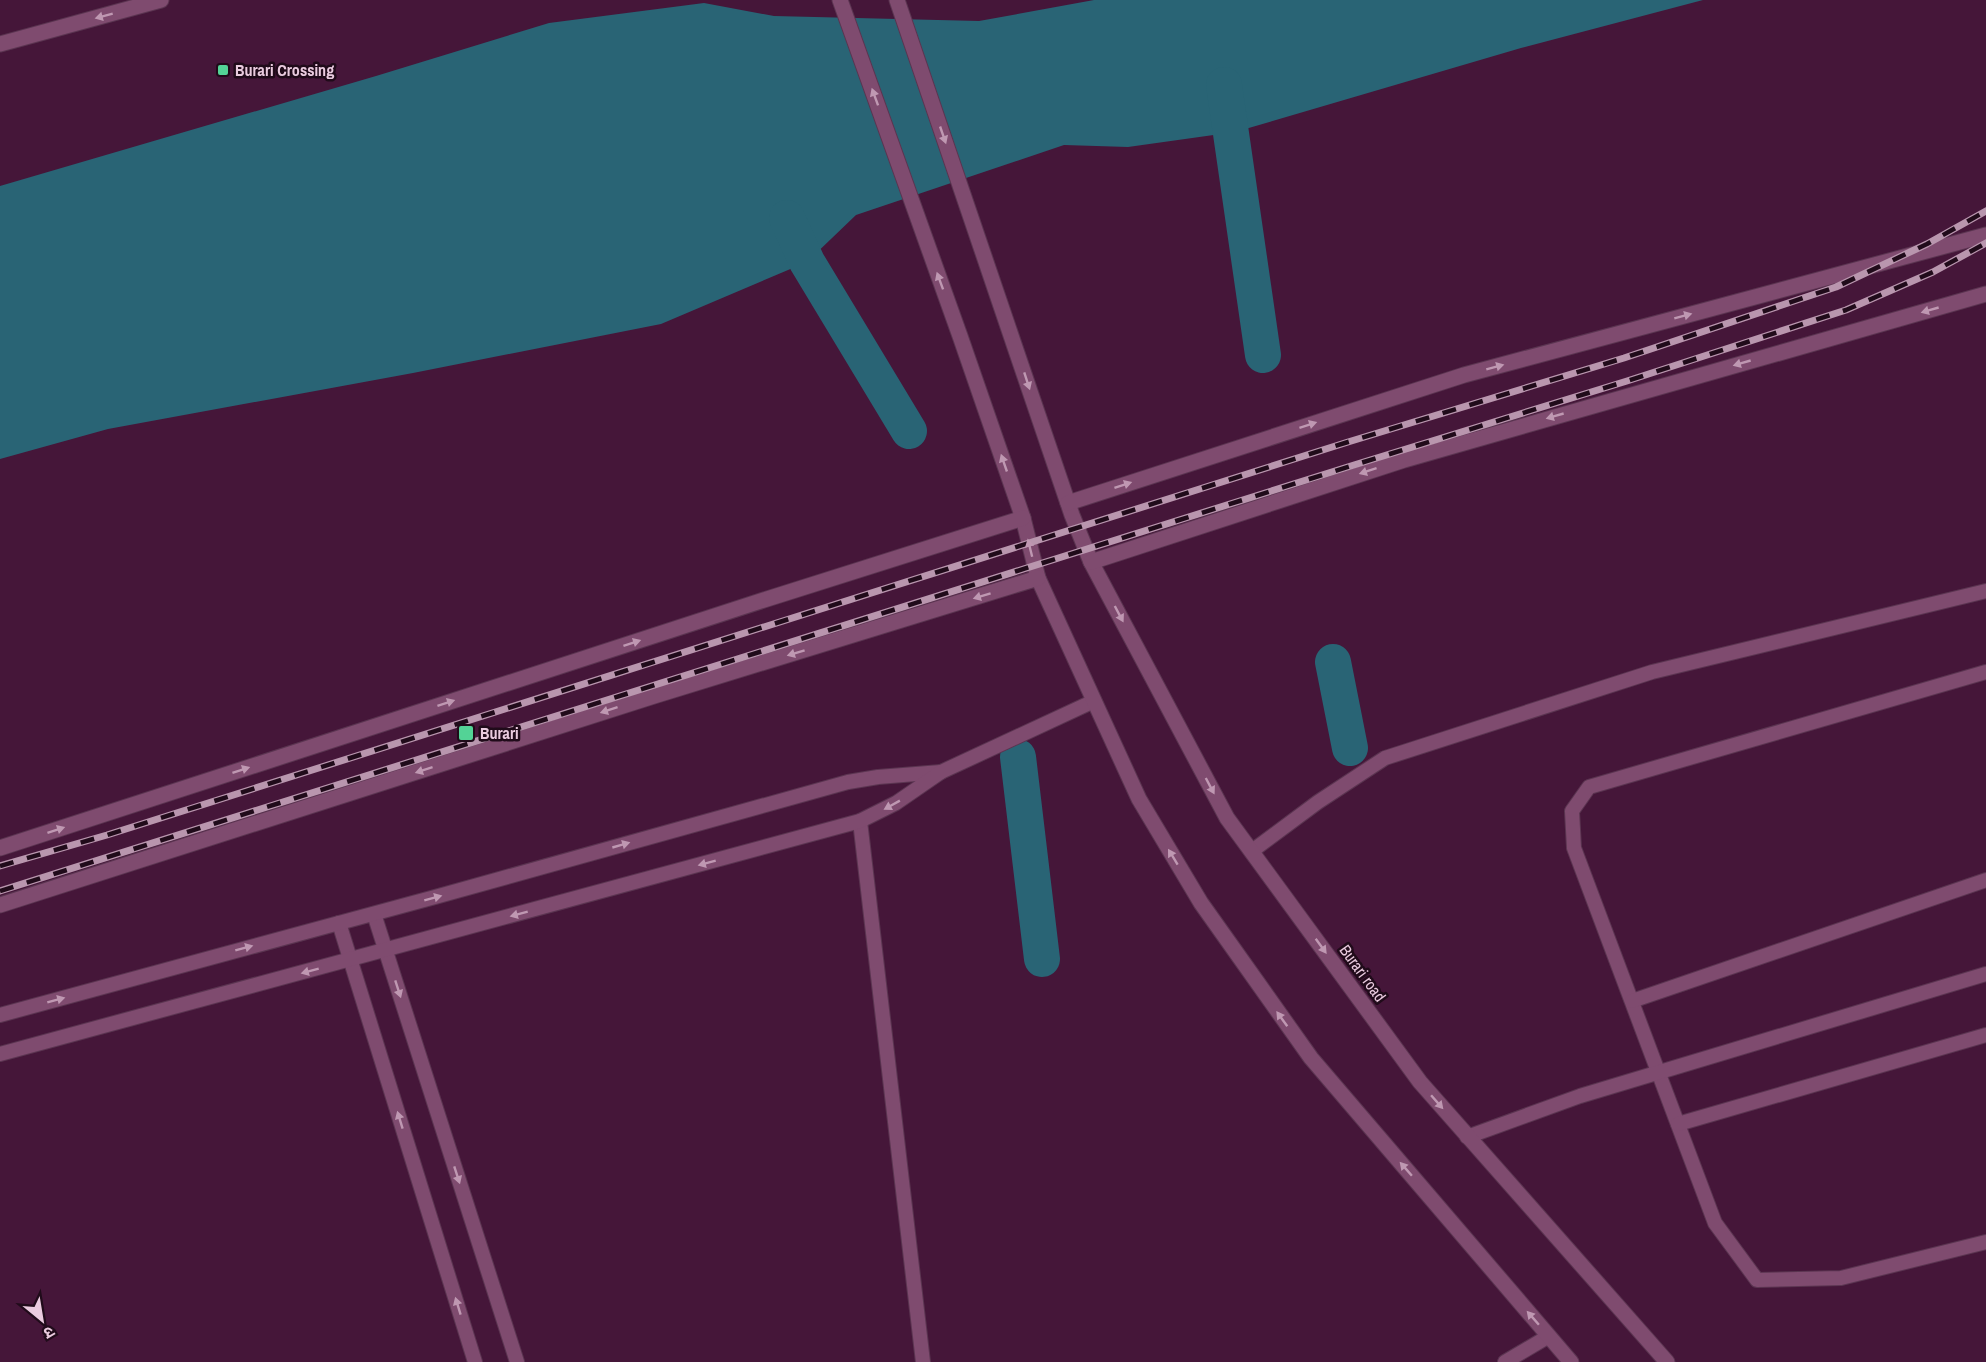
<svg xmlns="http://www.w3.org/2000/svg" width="1986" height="1362" viewBox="0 0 1986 1362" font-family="'Archivo Narrow','Noto Sans Devanagari',sans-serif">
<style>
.water{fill:#296475}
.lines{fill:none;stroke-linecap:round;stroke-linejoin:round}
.canal{stroke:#296475;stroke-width:36}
.service-casing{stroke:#5b3551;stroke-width:16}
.tertiary-casing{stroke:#5b3551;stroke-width:17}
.secondary-casing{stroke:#5b3551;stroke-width:17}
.service{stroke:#7f4b6f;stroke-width:14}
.tertiary{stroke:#7f4b6f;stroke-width:15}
.secondary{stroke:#7f4b6f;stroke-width:15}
.rail-casing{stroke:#b996ae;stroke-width:7}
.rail{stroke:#200b1a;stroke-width:4.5;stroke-dasharray:14;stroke-linecap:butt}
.oneway{fill:#bf98b2}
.poi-dot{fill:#53d396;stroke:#200b1a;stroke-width:2}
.labels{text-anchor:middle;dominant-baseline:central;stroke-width:5;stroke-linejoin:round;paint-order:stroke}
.poi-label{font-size:16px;font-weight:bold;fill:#eacbdf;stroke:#200b1a;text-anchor:start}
.street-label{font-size:16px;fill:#eacbdf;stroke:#200b1a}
</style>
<rect width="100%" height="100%" fill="#451639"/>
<path class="water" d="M1094,0H1703L1521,48L1235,132L1128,147L1064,145L856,215L807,262L661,324L413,373L108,429L0,459V186L376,76L549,23L704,3L774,16L979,21Z"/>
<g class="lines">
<g class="canal">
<path d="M1224,85L1263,355"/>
<path d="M787,218L807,262L909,431"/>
<path d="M1333,662L1350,748"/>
<path d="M1018,757L1042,959"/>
</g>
<defs>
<g id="service">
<path d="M1986,672L1589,787L1572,811L1574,848L1715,1223L1757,1280L1841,1278L1986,1242"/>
<path d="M860,821L923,1362"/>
<path d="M1252,851L1318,802L1385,758L1652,672L1986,591"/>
<path d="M374,914L517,1362"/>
<path d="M339,923L475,1362"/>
<path d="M1632,1001L1986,880"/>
<path d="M0,1015L435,897L848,782L878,777L941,772"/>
<path d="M0,1054L860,821L896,803L941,772L1094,701"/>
<path d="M1678,1124L1986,1035"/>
<path d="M1467,1137L1580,1096L1986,974"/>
<path d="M1505,1362L1549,1336"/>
</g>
<path id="tertiary" d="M0,44L161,0"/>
<g id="secondary">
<path d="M840,0L960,336L1023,518L1038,578L1139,799L1201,903L1311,1058L1571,1362"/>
<path d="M897,0L1072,515L1091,562L1227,818L1420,1082L1667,1362"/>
<path d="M1068,503L1464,375L1986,235"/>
<path d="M1091,562L1404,460L1986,294"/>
<path d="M0,848L767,599L1023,518"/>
<path d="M0,905L654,696L1038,578"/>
</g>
</defs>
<use href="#service" class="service-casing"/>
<use href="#tertiary" class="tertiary-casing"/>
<use href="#secondary" class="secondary-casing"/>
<use href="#service" class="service"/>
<use href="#tertiary" class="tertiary"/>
<use href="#secondary" class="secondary"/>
<defs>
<g id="rail">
<path d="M0,866L107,835L1348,442L1624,358L1836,287L1927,244L1986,211"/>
<path d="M0,891L1354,465L1627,381L1846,310L1933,272L1986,243"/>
</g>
</defs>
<use href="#rail" class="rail-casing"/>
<use href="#rail" class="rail"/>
</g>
<defs><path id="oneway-solid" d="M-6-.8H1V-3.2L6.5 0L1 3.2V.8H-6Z" transform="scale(1.5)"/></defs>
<g class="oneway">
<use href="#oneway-solid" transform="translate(104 16) rotate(165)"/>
<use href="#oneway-solid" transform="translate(875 97) rotate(-110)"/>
<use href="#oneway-solid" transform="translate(943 135) rotate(71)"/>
<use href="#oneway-solid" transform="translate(940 281) rotate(-110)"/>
<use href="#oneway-solid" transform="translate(1930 310) rotate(164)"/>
<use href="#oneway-solid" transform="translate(1683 316) rotate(-15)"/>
<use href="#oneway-solid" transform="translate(1742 363) rotate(164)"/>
<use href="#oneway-solid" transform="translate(1495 367) rotate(-15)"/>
<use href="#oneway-solid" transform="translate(1027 381) rotate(72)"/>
<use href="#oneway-solid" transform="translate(1555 416) rotate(164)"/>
<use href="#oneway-solid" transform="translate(1308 425) rotate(-18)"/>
<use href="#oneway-solid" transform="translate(1004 463) rotate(-109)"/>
<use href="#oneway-solid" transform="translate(1368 471) rotate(162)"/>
<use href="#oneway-solid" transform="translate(1123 485) rotate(-18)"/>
<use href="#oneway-solid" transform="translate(1030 548) rotate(-104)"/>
<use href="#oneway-solid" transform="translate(982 596) rotate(163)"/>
<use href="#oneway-solid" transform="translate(1119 614) rotate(62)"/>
<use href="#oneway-solid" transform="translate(632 643) rotate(-18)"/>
<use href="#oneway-solid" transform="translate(796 653) rotate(163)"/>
<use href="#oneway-solid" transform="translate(446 703) rotate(-18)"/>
<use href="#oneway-solid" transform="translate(609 710) rotate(162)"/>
<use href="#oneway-solid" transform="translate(241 770) rotate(-18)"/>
<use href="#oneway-solid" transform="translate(424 770) rotate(162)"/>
<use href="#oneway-solid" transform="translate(1210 786) rotate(62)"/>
<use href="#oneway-solid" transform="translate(892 805) rotate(151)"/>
<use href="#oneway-solid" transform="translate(56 830) rotate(-18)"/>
<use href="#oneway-solid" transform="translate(621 845) rotate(-16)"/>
<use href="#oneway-solid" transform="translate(1173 857) rotate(-121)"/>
<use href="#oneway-solid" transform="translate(707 863) rotate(165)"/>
<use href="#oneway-solid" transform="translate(433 898) rotate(-15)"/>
<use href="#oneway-solid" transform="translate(519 914) rotate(165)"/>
<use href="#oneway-solid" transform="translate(1321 946) rotate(54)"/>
<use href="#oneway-solid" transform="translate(244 948) rotate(-15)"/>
<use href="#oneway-solid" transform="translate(310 971) rotate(165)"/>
<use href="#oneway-solid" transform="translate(398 989) rotate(72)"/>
<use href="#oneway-solid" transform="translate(56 1000) rotate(-15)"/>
<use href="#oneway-solid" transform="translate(1282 1019) rotate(-126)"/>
<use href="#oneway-solid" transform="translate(1437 1102) rotate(49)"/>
<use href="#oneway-solid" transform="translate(400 1120) rotate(-107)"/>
<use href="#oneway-solid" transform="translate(1406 1169) rotate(-131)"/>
<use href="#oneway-solid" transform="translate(457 1175) rotate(72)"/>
<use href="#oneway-solid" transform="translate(458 1306) rotate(-107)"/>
<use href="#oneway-solid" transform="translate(1533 1318) rotate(-131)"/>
</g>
<g class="poi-dot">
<rect x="217" y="64" width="12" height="12" rx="3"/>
<rect x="458" y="725" width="16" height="16" rx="3"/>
</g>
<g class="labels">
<g class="poi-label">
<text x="235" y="70">Burari Crossing</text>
<text x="480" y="733">Burari</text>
</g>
<g class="street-label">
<text transform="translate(1363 973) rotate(54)">Burari road</text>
</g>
</g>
<g transform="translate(42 1320) rotate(150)" stroke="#200b1a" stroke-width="4.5" paint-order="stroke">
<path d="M0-4.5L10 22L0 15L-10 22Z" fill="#eacbdf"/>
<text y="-9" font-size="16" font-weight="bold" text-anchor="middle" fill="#eacbdf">उ</text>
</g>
</svg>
